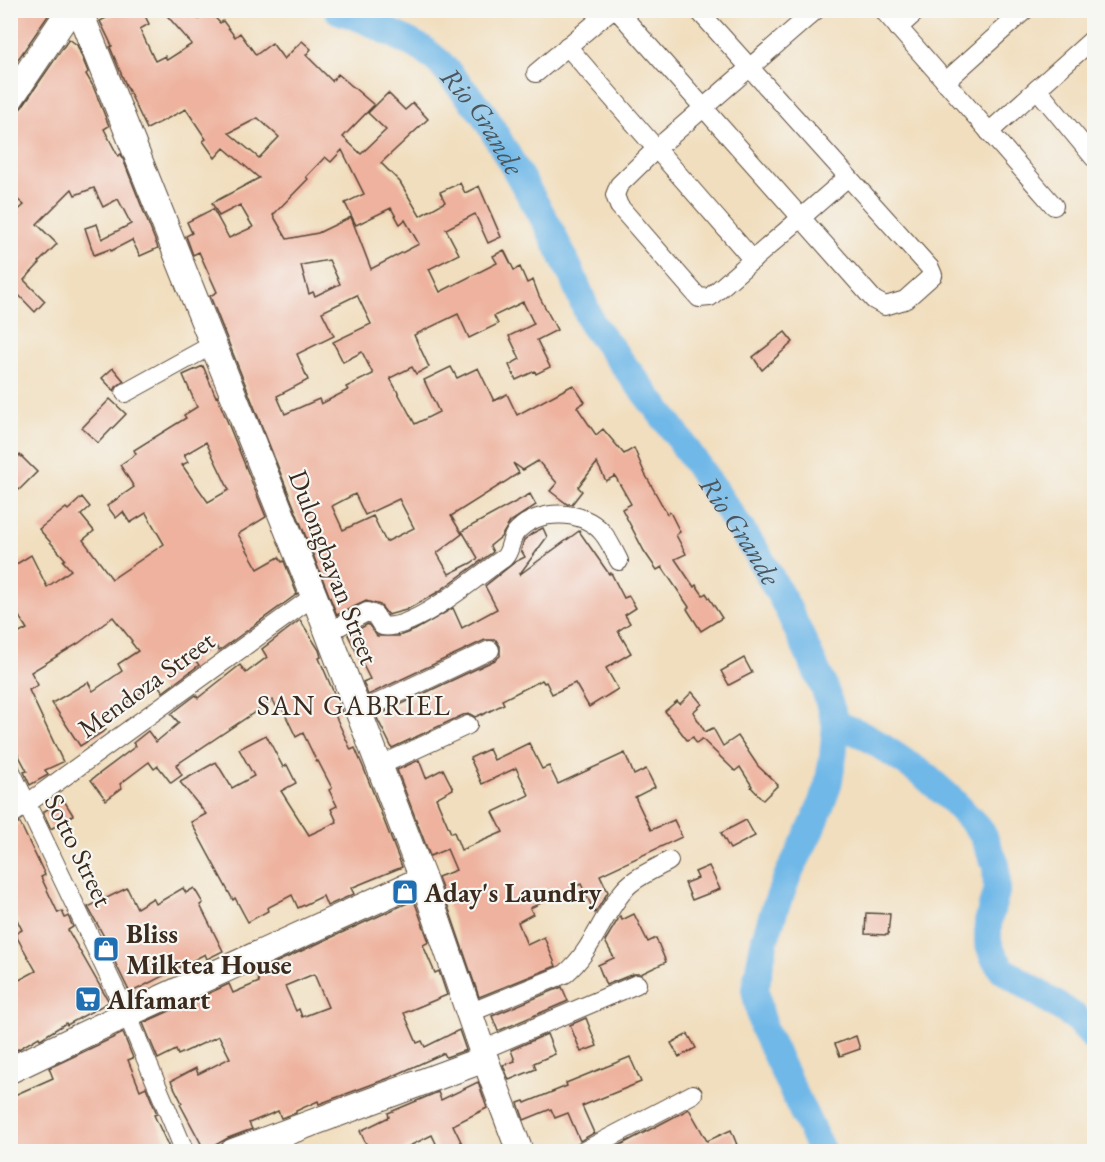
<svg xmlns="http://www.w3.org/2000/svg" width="1105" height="1162" viewBox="0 0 1105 1162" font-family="'EB Garamond',serif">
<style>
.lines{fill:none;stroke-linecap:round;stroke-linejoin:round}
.river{stroke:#70b8e8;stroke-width:28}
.building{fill:#eeb29e;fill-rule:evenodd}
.street-casing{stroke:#564536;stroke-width:20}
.secondary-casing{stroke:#564536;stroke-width:28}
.street{stroke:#fff;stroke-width:18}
.secondary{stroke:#fff;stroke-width:26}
.labels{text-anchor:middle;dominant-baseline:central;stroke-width:4.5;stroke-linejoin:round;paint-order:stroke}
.street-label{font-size:27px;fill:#3b2a1e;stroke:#f6f6f2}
.poi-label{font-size:27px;font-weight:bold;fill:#3b2a1e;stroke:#f6f6f2;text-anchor:start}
.water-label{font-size:28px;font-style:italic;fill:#4b555b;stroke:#f6f6f2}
.neighbourhood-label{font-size:28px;letter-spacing:1.5px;fill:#3b2a1e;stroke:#f6f6f2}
</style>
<rect width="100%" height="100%" fill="#f6f6f2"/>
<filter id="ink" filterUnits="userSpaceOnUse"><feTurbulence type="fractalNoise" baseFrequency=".0167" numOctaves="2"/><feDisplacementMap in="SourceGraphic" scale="12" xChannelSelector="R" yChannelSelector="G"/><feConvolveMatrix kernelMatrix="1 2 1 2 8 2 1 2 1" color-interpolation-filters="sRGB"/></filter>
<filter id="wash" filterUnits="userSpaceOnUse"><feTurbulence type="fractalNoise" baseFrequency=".008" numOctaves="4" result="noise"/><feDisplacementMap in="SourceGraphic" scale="24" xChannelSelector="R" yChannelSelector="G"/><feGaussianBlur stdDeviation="1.35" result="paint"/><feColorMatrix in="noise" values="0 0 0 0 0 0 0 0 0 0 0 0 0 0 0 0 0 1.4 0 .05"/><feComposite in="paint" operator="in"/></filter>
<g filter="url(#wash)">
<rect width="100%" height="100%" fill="#f1debe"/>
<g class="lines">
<g class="river">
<path id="s1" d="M338,10L363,19L423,49L439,62L483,113L547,224L572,275L592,324L672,428L757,553L787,607L824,687L836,724L833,757L828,785L815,821L788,875L775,908L765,939L755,989L763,1028L822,1152"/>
<path d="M836,724L866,736L924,775L952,800L981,831L996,865L997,888L988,922V942L994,957L1003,970L1075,1017L1094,1038"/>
</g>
</g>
<g id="blocks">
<g class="building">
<path d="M10,10H52L10,71Z"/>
<path d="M122,10H142L149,24L140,29L155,61L165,56L167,60L192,44L162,10H192L199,19L208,10L220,23L223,21L235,37L240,33L256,55L272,43L284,59L302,41L311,49L306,55L332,81L338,74L374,105L343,137L361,154L386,130L368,113L388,93L405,110L413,103L428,119L381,163L400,182L420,216L445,202L440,192L460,183L465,193L479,186L501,237L488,243L475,214L446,229L459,254L429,269L440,292L497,263L493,256L504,250L514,270L520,267L527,283L533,280L539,296L557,330L537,340L550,367L536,374L535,371L516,380L509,365L520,359L509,336L534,324L523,302L494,316L498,324L469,338L458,314L414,335L429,367L416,374L412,367L390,378L415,424L439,412L424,380L451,367L457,378L478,368L494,401L507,394L517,415L573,385L585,402L577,407L596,435L603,429L624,454L634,448L645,474L667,514L670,512L680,532L676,535L686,554L675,559L694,587L696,585L703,595L706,593L722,618L701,631L687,609L689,607L662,567L657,570L644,551L622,509L631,504L615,476L606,481L597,463L578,487L582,491L572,504H567L550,491L557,483L538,461L523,470L513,463L519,473L451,516L462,534L437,553L449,574L471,563L478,558L462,531L530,494L536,505L510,522L501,537L490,546L493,552L438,592L406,610L388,615L380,605L366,601L337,615L210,296L217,292L199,252L193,255L186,236L192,233L187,222L213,209L229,238L253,227L240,205L219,216L212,203L259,178L224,148L215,158L203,141L206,139L186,109L147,129L126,85L110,47L112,46L100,21ZM258,118L279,137L259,158L229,133ZM342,150L364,194L345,203L356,225L391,208L400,224L405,220L419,244L371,269L351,217L318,233L287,239L273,215L308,179L306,177L325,157L331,162ZM329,260L340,284L315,296L313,292L309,294L301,265ZM357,295L371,324L333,342L343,362L362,352L373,374L346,387L348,390L321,404L319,399L285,414L277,396L308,380L297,354L334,336L322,312ZM355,494L365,515L399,499L414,528L386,542L373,516L343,530L332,506Z"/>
<path d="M69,39L77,45L88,72L86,74L93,86L109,126L104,129L118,156L121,154L158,248L140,256L132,240L111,251L110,249L94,255L85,228L97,224L102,239L131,224L118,199L103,207L94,188L75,195L72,189L37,224L57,244L39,262L40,263L24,280L45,301L35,312L14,290L10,294V218L24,205L10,193V114L17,112L22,107Z"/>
<path d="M785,332L793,342L762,370L753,357Z"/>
<path d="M203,366L216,397L217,396L266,517L238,534L258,569L279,557L282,562L284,561L297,594L219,651L216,646L195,660L199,665L163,692L156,682L101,721L106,730L80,746L52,703L88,682L93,691L122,671L118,664L138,651L131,642L132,641L113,617L79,643L31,672L38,685L29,690L63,762L45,770L48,775L30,785L24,772L27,771L10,739V638L27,629L10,602V568L31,555L47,587L71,570L63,561L65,559L39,529L66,508L68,510L82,497L90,507L81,515L94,531L83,540L112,579L164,544L146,513L130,523L123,512L116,518L107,506L134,487L120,465L136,454L134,450L186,418L184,415L197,407L183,375ZM206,442L229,490L208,502L182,465L188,462L184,455Z"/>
<path d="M113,368L124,381L116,387L114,391L102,378Z"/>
<path d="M110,399L126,414L98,443L82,428Z"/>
<path d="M20,455L37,472L19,490L10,481V464Z"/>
<path d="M543,528L547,537L519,575L579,531L609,574L611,573L624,598L629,596L636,608L625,615L630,623L618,631L631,653L606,668L618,689L589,707L575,683L552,694L546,682L544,683L542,680L502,700L504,704L482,715V714L475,717L470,714L463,715L392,748L376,716L495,660L500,656V646L496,640H485L368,695L363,682L370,679L348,635L368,624L377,636H399L415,630L453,608L462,628L497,609L485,586L515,562L525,557L521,550L524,540L533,533Z"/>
<path d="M300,620L319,650L321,657L319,658L342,712L335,715L351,750L355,748L364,769L402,867L351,888L354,894L327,906L323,896L298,908L292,895L267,908L268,911L248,922L235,898L233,900L191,822L206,814L180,782L216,762L232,788L254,776L239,749L266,735L283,767L287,765L296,783L281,791L309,835L337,822L331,809L337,806L329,790L332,788L318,761L317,762L303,733L296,737L282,708L278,710L273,700L176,765L182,775L171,783L158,766L154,769L149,762L120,784L122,788L106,800L91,780L136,746L133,743L148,731L156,742L179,723L171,714L196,695L198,698L240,665L246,673L267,657L262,649Z"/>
<path d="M744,658L752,673L729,685L721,671Z"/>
<path d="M692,692L702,704L693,712L705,732L713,728L723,746L738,736L758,766L778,785L763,800L751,787L752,786L740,767L735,771L702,739L696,743L693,737L687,740L665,711L677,701L680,704Z"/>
<path d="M529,743L542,769L549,766L558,784L625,753L634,775L646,769L655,787L635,797L651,830L674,820L682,837L600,875L608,892L595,913L581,884L530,908L533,914L518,922L527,945L544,937L556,966L479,997L438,877L456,870L447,849L430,856L397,770L419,760L426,778L443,769L453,789L436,798L451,833L454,832L461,850L503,832L493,812L529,795L516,768L482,784L470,758L489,749L494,760Z"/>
<path d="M63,799L73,815L51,829L43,812Z"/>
<path d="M746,820L755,836L730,849L721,833Z"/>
<path d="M20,823L45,875L41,877L58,913L62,911L65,918L68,916L73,927L68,930L109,1002L67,1025L66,1023L42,1038L40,1039L39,1037L17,1050L10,1039V985L36,971L15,934L22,930L10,905V828Z"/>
<path d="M709,866L720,889L692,900L685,883L698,878L695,872Z"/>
<path d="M127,888L137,908L153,898L156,904L183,888L186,893L194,888L203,903L200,905L223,951L207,959L205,954L130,993L113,958L115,957L88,907Z"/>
<path d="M414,900L429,942L423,945L435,973L439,971L447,995L404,1013L417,1043L422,1041L425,1047L459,1030L466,1050L446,1057L444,1053L389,1078L319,1104L318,1101L296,1111V1113L281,1118L278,1111L249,1123L252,1129L228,1138L205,1151L180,1104L182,1103L171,1081L196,1068L198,1074L230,1058L219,1036L178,1055L176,1050L158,1059L143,1023L229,984L233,993L259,982L255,972ZM314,974L328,1007L302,1017L299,1009L296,1011L285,986Z"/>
<path d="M866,913L890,914L888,935L865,934Z"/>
<path d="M634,914L648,942L656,938L666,962L641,974H633L606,985L598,965L614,958L605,941L620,916L622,920Z"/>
<path d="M562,987L568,1001L498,1031L492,1016Z"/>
<path d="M586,1018L597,1046L581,1052L570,1025Z"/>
<path d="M123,1033L133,1058L128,1060L140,1090L146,1087L157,1114L154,1115L171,1152H10V1097L53,1078L49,1068Z"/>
<path d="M547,1034L555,1054L534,1063L536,1069L509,1080L503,1065L515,1061L511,1050Z"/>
<path d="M688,1034L696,1048L679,1057L671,1043Z"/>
<path d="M856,1036L860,1049L840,1056L835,1044Z"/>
<path d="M630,1057L641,1082L582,1106L594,1133L580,1141L568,1113L555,1118L551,1109L524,1120L518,1103L524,1101L525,1103L567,1086L566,1083Z"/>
<path d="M478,1082L487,1108L453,1125L466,1152H440L432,1135L397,1152H370L360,1131L389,1117L388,1113L438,1092L441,1100Z"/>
<path d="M689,1109L707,1141L731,1130L737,1145L723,1152H607Z"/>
</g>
</g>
</g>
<g filter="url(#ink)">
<use href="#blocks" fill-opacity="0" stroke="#564536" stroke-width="1.5"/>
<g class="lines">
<defs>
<g id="street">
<path d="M617,10L874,300L885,306L905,300L933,275L930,268L698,10"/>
<path d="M816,10L656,149L619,185L615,195L619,206L699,298L710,297L848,177"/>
<path d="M883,10L1054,206"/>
<path d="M898,28L918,10"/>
<path d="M567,46L753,260"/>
<path d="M536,73L611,10"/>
<path d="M945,82L1025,10"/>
<path d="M1037,89L1094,158"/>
<path d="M989,132L1094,38"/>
<path d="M125,393L214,344"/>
<path d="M328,632L367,612L375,615L382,626C413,632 477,576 504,558C512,550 509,538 518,530C539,509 582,509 602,532C609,540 614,551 619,561"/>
<path d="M359,712L490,650"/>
<path d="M379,766L468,725"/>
<path d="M10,769L127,1014L185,1152"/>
<path d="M10,816L314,596"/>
<path d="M469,1013L565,974C592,952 602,915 625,889C635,877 655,869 669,861"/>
<path d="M482,1050L637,984"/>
<path d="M582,1152L693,1094"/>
</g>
<g id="secondary">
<path d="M79,10L314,596L423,879L485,1059L520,1152"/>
<path d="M10,99L70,10"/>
<path d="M10,1070L127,1014L423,879"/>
<path d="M233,1152L485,1059"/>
</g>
</defs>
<use href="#street" class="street-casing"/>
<use href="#secondary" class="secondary-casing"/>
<use href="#street" class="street"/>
<use href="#secondary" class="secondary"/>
</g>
</g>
<defs>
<symbol id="shop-square" viewBox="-11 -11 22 22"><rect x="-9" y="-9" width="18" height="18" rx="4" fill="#1f6fb2" stroke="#f6f6f2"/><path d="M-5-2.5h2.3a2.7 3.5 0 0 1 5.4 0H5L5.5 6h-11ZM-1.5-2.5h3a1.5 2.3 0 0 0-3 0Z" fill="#fff"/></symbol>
<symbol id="supermarket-square" viewBox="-11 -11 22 22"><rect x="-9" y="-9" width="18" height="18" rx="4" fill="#1f6fb2" stroke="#f6f6f2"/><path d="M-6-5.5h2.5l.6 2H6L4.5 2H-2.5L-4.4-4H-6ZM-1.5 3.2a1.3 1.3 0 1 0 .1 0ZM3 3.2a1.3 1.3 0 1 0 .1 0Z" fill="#fff"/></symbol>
</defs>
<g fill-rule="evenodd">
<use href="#shop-square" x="390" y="877" width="30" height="30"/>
<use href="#shop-square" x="91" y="934" width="30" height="30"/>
<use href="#supermarket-square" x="73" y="984" width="30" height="30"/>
</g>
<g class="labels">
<g class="street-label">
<text transform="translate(334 567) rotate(69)">Dulongbayan Street</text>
<text transform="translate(146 684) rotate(-36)">Mendoza Street</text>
<text transform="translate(79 850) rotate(64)">Sotto Street</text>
</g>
<g class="poi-label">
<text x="424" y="892">Aday's Laundry</text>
<text x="126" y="933">Bliss<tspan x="126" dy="31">Milktea House</tspan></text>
<text x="107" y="999">Alfamart</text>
</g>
<g class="water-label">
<text stroke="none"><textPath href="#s1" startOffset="188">Rio Grande</textPath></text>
<text stroke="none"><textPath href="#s1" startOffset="674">Rio Grande</textPath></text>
</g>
<g class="neighbourhood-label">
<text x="354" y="705">SAN GABRIEL</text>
</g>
</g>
<rect width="1105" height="1162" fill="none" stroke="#f6f6f2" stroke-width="36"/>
</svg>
